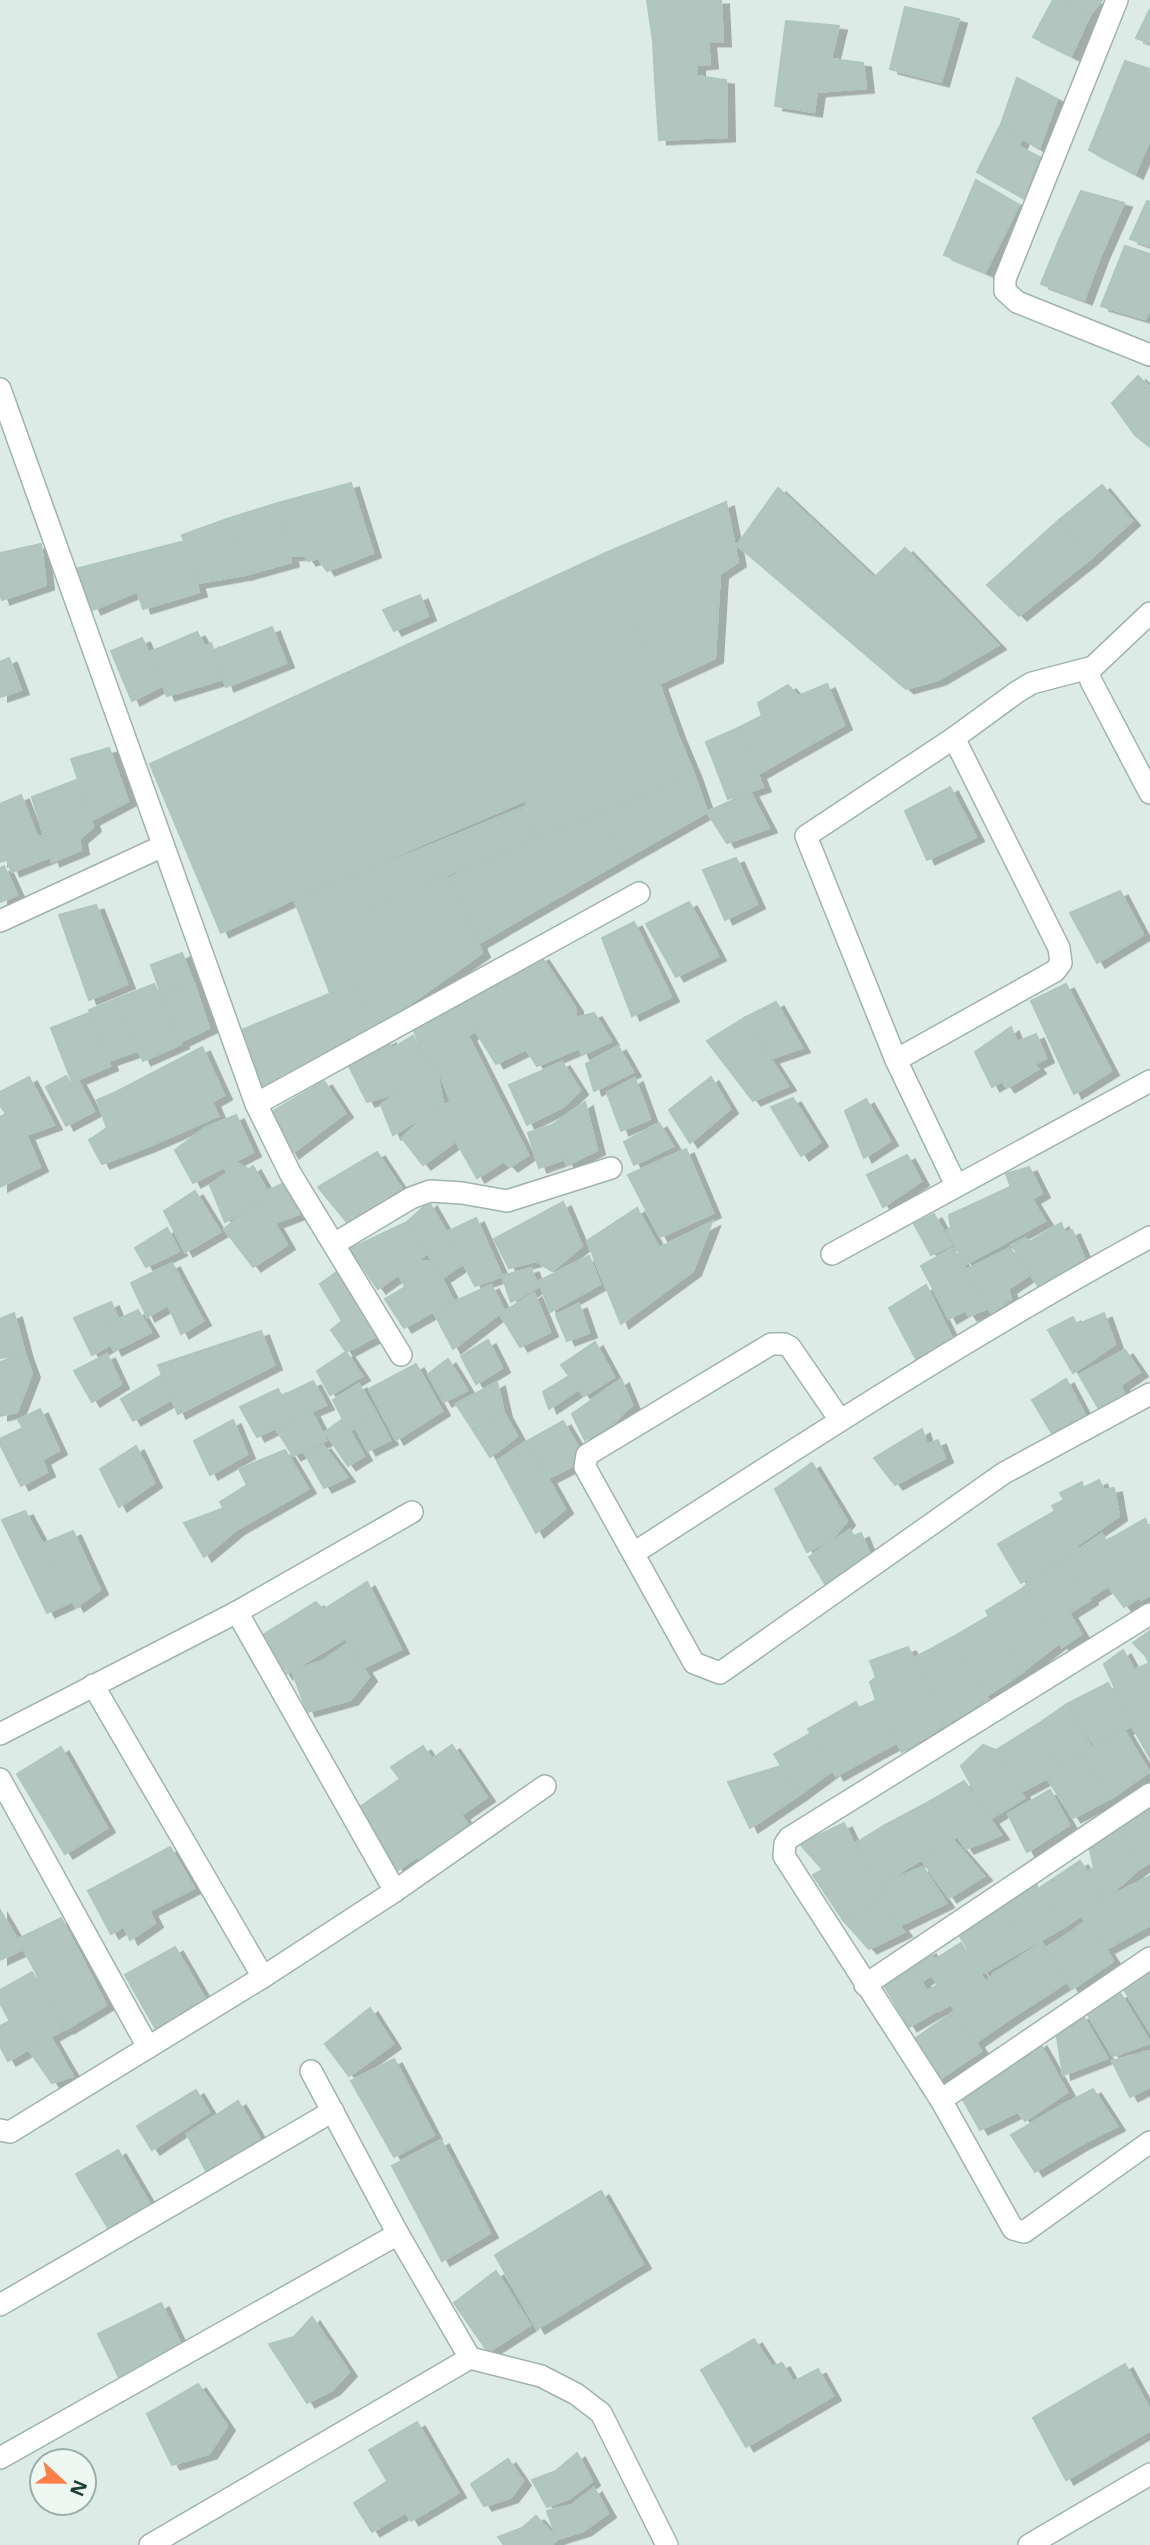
<svg xmlns="http://www.w3.org/2000/svg" width="1150" height="2545" viewBox="0 0 1150 2545" font-family="'Open Sans',sans-serif">
<style>
.building{fill:#b2c6bf;stroke:#afc5bd;stroke-width:2;filter:url(#shadow)}
.lines{fill:none;stroke-linecap:round;stroke-linejoin:round}
.minor-casing{stroke:#a0b3ad;stroke-width:24}
.tertiary-casing{stroke:#a0b3ad;stroke-width:24}
.minor{stroke:#fff;stroke-width:21}
.tertiary{stroke:#fff;stroke-width:21}
</style>
<defs>
<filter id="shadow"><feDropShadow dx="8" dy="4.5" stdDeviation="0" flood-color="#0004"/></filter>
</defs>
<rect width="100%" height="100%" fill="#ddebe6"/>
<g class="building">
<path d="M647,0H721L723,42L653,41Z"/>
<path d="M1053,0H1059L1090,15L1071,56L1033,37Z"/>
<path d="M1059,0H1102L1090,15Z"/>
<path d="M905,7L959,19L941,82L890,69Z"/>
<path d="M1150,9V43L1136,38Z"/>
<path d="M786,21L839,26L831,59L863,63L866,88L817,92L814,112L775,106Z"/>
<path d="M653,41L708,42L710,64L697,65V76L655,81Z"/>
<path d="M1125,61L1150,69V139L1135,174L1089,150Z"/>
<path d="M697,76L726,80L727,137L659,140L655,81Z"/>
<path d="M1017,78L1057,99L1039,149L1001,124Z"/>
<path d="M1001,124L1022,138L1018,146L1039,157L1023,198L977,172Z"/>
<path d="M976,180L1019,205L985,272L944,255Z"/>
<path d="M1081,191L1124,203L1100,257L1059,240Z"/>
<path d="M1147,201L1150,202V246L1130,239Z"/>
<path d="M1059,240L1100,257L1084,300L1041,284Z"/>
<path d="M1125,246L1150,254V309L1145,319L1101,306Z"/>
<path d="M1138,376L1150,388V447L1135,435L1112,403Z"/>
<path d="M351,483L373,553L327,571L318,558L308,561L304,555L291,556L278,503Z"/>
<path d="M1102,485L1132,521L1090,559L1059,520Z"/>
<path d="M778,488L874,578L905,548L998,645L938,680L906,689L737,545Z"/>
<path d="M726,502L738,562L720,574L715,658L659,684L603,554Z"/>
<path d="M278,503L291,562L245,575L227,519Z"/>
<path d="M227,519L245,575L198,583L182,535Z"/>
<path d="M1059,520L1090,559L1019,616L987,585Z"/>
<path d="M185,541L199,592L143,609L126,556Z"/>
<path d="M41,544L46,585L2,600L0,594V553Z"/>
<path d="M603,554L659,684L678,736L524,790L526,800L294,899L221,933L150,764Z"/>
<path d="M126,556L138,591L93,610L76,569Z"/>
<path d="M420,595L428,616L394,631L383,610Z"/>
<path d="M272,627L286,663L226,687L214,650Z"/>
<path d="M197,632L205,647L211,643L223,679L167,696L150,652Z"/>
<path d="M142,638L163,685L132,701L111,651Z"/>
<path d="M9,658L21,690L0,697V662Z"/>
<path d="M827,684L844,725L758,774L738,728L762,716L758,703L788,685L798,696Z"/>
<path d="M738,728L763,787L728,799L706,742Z"/>
<path d="M678,736L694,774L532,840L524,790Z"/>
<path d="M109,748L128,801L92,820L71,759Z"/>
<path d="M694,774L707,812L624,859L603,813Z"/>
<path d="M76,780L93,827L79,839L81,850L52,862L32,797Z"/>
<path d="M950,787L976,837L927,860L905,811Z"/>
<path d="M750,792L769,828L727,843L707,812Z"/>
<path d="M21,795L37,836H44L50,857L12,872L7,860L0,862V804Z"/>
<path d="M524,807L532,840L438,879L429,846Z"/>
<path d="M603,813L624,859L479,943L450,878L532,840Z"/>
<path d="M429,846L438,879L326,927L353,984L330,993L294,899Z"/>
<path d="M736,858L757,904L725,920L703,870Z"/>
<path d="M4,866L17,895L0,902V868Z"/>
<path d="M450,878L482,953L374,1029L326,927L438,879Z"/>
<path d="M1120,891L1143,935L1097,963L1070,913Z"/>
<path d="M689,902L718,956L676,977L646,924Z"/>
<path d="M96,905L127,984L89,1000L59,915Z"/>
<path d="M634,922L671,997L632,1016L602,938Z"/>
<path d="M182,953L193,982L161,994L151,965Z"/>
<path d="M541,956L575,1007L576,1018L594,1013L611,1041L582,1055L579,1048L537,1066L526,1049L496,1064L475,1030L489,1020L479,991Z"/>
<path d="M194,983L209,1028L180,1042L162,995Z"/>
<path d="M154,984L181,1044L143,1061L116,999Z"/>
<path d="M353,984L374,1029L261,1091L239,1031Z"/>
<path d="M1066,984L1111,1071L1074,1094L1031,1001Z"/>
<path d="M479,991L489,1020L468,1036L528,1155L510,1167L504,1161L477,1178L456,1141L423,1165L402,1138L430,1112L451,1102L435,1061L426,1064L412,1025Z"/>
<path d="M116,999L137,1051L108,1061L89,1010Z"/>
<path d="M776,1002L802,1048L772,1058L744,1018Z"/>
<path d="M89,1013L110,1066L72,1082L51,1028Z"/>
<path d="M744,1018L788,1086L753,1101L707,1041Z"/>
<path d="M1011,1027L1017,1042L1036,1034L1046,1058L1034,1064L1038,1069L1007,1088L1002,1081L992,1087L975,1052Z"/>
<path d="M413,1036L426,1064L397,1075L399,1092L367,1102L347,1062L388,1039L391,1049Z"/>
<path d="M618,1046L633,1072L594,1091L586,1064Z"/>
<path d="M202,1047L224,1095L212,1102L218,1116L147,1147L118,1091Z"/>
<path d="M435,1061L443,1104L393,1135L381,1105L399,1092L397,1075Z"/>
<path d="M562,1062L580,1090L563,1107L527,1125L509,1085Z"/>
<path d="M66,1076L71,1085L78,1081L94,1111L66,1126L46,1087Z"/>
<path d="M29,1077L54,1125L26,1135L15,1109L6,1114L0,1105V1092Z"/>
<path d="M711,1077L730,1109L690,1143L669,1110Z"/>
<path d="M635,1078L650,1119L621,1131L607,1093Z"/>
<path d="M324,1081L345,1113L291,1154L268,1114Z"/>
<path d="M118,1091L147,1147L102,1164L89,1140L107,1128L97,1100Z"/>
<path d="M793,1098L820,1142L801,1156L771,1107Z"/>
<path d="M866,1099L890,1141L864,1158L845,1111Z"/>
<path d="M585,1102L597,1150L567,1165L552,1125Z"/>
<path d="M15,1109L40,1167L0,1187V1117Z"/>
<path d="M236,1115L253,1152L193,1183L175,1150L205,1128Z"/>
<path d="M659,1123L673,1146L634,1165L624,1142Z"/>
<path d="M552,1125L565,1159L539,1168L528,1133Z"/>
<path d="M686,1149L713,1213L660,1237L628,1175Z"/>
<path d="M377,1152L402,1190L350,1226L318,1187Z"/>
<path d="M907,1155L921,1181L883,1207L867,1175Z"/>
<path d="M236,1162L248,1170L253,1166L267,1191L282,1184L299,1214L275,1223L261,1200L225,1222L210,1185L227,1173L225,1167Z"/>
<path d="M1029,1167L1042,1193L1032,1199L1021,1182L1011,1187L1006,1174Z"/>
<path d="M1021,1182L1045,1221L966,1264L947,1231L951,1227L949,1215Z"/>
<path d="M195,1191L220,1232L185,1252L164,1211Z"/>
<path d="M261,1200L287,1245L253,1267L224,1229Z"/>
<path d="M429,1202L464,1263L443,1277L407,1222Z"/>
<path d="M563,1202L582,1246L552,1271L536,1261L509,1268L494,1239Z"/>
<path d="M637,1208L659,1248L712,1222L693,1271L621,1324L587,1241Z"/>
<path d="M934,1214L951,1245L931,1255L914,1224Z"/>
<path d="M476,1218L502,1276L475,1286L447,1232Z"/>
<path d="M407,1222L425,1255L378,1289L350,1249Z"/>
<path d="M1061,1223L1065,1233L1072,1230L1086,1262L1039,1288L1012,1245L1025,1238L1029,1242Z"/>
<path d="M167,1228L179,1251L146,1267L135,1248Z"/>
<path d="M953,1248L988,1308L969,1316L965,1310L949,1319L921,1266Z"/>
<path d="M1010,1248L1029,1275L1008,1289L1011,1299L991,1312L966,1270Z"/>
<path d="M589,1256L600,1284L550,1312L539,1281Z"/>
<path d="M417,1261L433,1262L453,1300L404,1328L385,1299L405,1287L399,1274Z"/>
<path d="M172,1263L188,1293L147,1317L131,1283Z"/>
<path d="M531,1268L538,1287L511,1302L502,1276Z"/>
<path d="M338,1271L378,1335L346,1352L331,1330L342,1321L320,1284Z"/>
<path d="M491,1285L504,1310L453,1349L433,1311Z"/>
<path d="M926,1285L952,1338L916,1359L889,1308Z"/>
<path d="M188,1293L203,1321L181,1334L168,1305Z"/>
<path d="M534,1293L550,1332L520,1347L500,1314Z"/>
<path d="M111,1302L118,1319L103,1327L111,1344L92,1355L74,1318Z"/>
<path d="M579,1304L589,1333L567,1341L556,1315Z"/>
<path d="M138,1310L151,1332L114,1351L103,1327Z"/>
<path d="M14,1313L25,1354L0,1358V1319Z"/>
<path d="M1104,1313L1115,1344L1073,1373L1048,1330L1073,1317L1077,1325Z"/>
<path d="M261,1331L274,1365L178,1414L158,1365Z"/>
<path d="M488,1340L502,1368L476,1384L461,1356Z"/>
<path d="M595,1342L614,1377L584,1396L561,1365Z"/>
<path d="M1125,1350L1140,1372L1121,1385L1124,1395L1099,1409L1079,1375Z"/>
<path d="M346,1352L362,1376L330,1395L317,1371Z"/>
<path d="M25,1354L32,1373L17,1412L0,1416V1362Z"/>
<path d="M107,1354L121,1384L92,1402L74,1371Z"/>
<path d="M448,1359L467,1390L444,1402L428,1374Z"/>
<path d="M416,1364L442,1411L396,1440L369,1389Z"/>
<path d="M162,1375L172,1399L133,1421L121,1399Z"/>
<path d="M569,1376L579,1389L549,1409L543,1392Z"/>
<path d="M621,1379L632,1405L612,1424L585,1440L572,1414Z"/>
<path d="M1066,1379L1087,1419L1054,1437L1032,1400Z"/>
<path d="M313,1381L326,1405L293,1419L282,1396Z"/>
<path d="M497,1382L504,1413L473,1430L456,1404Z"/>
<path d="M359,1384L377,1415L349,1431L333,1400Z"/>
<path d="M278,1389L293,1419L257,1437L240,1407Z"/>
<path d="M40,1409L59,1450L42,1460L47,1472L21,1486L0,1444V1439L23,1428L18,1420Z"/>
<path d="M312,1413L326,1440L293,1456L276,1429Z"/>
<path d="M504,1413L517,1436L490,1457L473,1430Z"/>
<path d="M377,1415L390,1440L368,1451L356,1428Z"/>
<path d="M343,1419L364,1456L348,1466L325,1432Z"/>
<path d="M233,1420L247,1454L210,1475L194,1441Z"/>
<path d="M563,1421L580,1450L576,1464L549,1478L527,1441Z"/>
<path d="M922,1429L927,1445L938,1440L945,1458L895,1485L874,1458Z"/>
<path d="M527,1441L565,1509L536,1533L497,1461Z"/>
<path d="M323,1445L347,1477L324,1488L305,1454Z"/>
<path d="M136,1446L154,1483L119,1507L100,1469Z"/>
<path d="M285,1450L308,1489L236,1530L220,1502L247,1485L239,1469Z"/>
<path d="M812,1463L847,1521L832,1539L807,1552L775,1489Z"/>
<path d="M1099,1480L1104,1490L1114,1488L1119,1516L1076,1546L1052,1506L1064,1500L1060,1493L1082,1482L1083,1488Z"/>
<path d="M224,1508L236,1530L204,1557L184,1523Z"/>
<path d="M25,1511L73,1601L47,1613L2,1520Z"/>
<path d="M1055,1511L1079,1550L1021,1583L998,1544Z"/>
<path d="M1145,1519L1150,1530V1595L1141,1600L1106,1541Z"/>
<path d="M850,1530L854,1536L861,1533L871,1558L827,1587L809,1557Z"/>
<path d="M73,1531L100,1590L76,1607L42,1544Z"/>
<path d="M1102,1534L1140,1597L1124,1607L1108,1586L1089,1598L1064,1560Z"/>
<path d="M1064,1560L1090,1600L1069,1613L1081,1634L1062,1647L1023,1588L1032,1579Z"/>
<path d="M367,1582L401,1649L363,1668L346,1638L285,1675L261,1636L316,1602L323,1610Z"/>
<path d="M1023,1588L1059,1643L1023,1671L986,1611Z"/>
<path d="M989,1616L1023,1672L986,1696L951,1638Z"/>
<path d="M1150,1631V1665L1145,1655L1133,1643Z"/>
<path d="M951,1638L988,1699L946,1724L914,1658Z"/>
<path d="M347,1644L369,1677L350,1700L307,1712L292,1671L323,1661Z"/>
<path d="M908,1647L946,1724L902,1752L876,1700L870,1682L876,1677L870,1661Z"/>
<path d="M1123,1650L1134,1670L1147,1664L1150,1668V1717L1132,1726L1104,1664Z"/>
<path d="M1108,1683L1132,1726L1094,1744L1067,1704Z"/>
<path d="M876,1700L898,1742L879,1752L859,1708Z"/>
<path d="M856,1702L879,1752L836,1776L808,1729Z"/>
<path d="M1067,1704L1091,1747L1057,1766L1038,1724Z"/>
<path d="M1150,1717V1758L1132,1726Z"/>
<path d="M1038,1724L1060,1771L1021,1792L996,1750Z"/>
<path d="M1124,1730L1149,1772L1111,1798L1080,1754Z"/>
<path d="M811,1733L833,1770L799,1795L774,1754Z"/>
<path d="M452,1745L487,1797L461,1815L472,1831L423,1864L418,1856L398,1870L357,1809L400,1779L391,1767L423,1746L432,1759Z"/>
<path d="M983,1745L996,1750L1024,1798L990,1819L961,1766Z"/>
<path d="M61,1747L107,1828L65,1854L17,1774Z"/>
<path d="M1080,1754L1111,1798L1073,1818L1047,1778L1060,1771L1057,1766Z"/>
<path d="M781,1766L799,1795L750,1828L728,1782Z"/>
<path d="M964,1781L1001,1835L966,1849L957,1835L953,1840L930,1801Z"/>
<path d="M1050,1790L1069,1825L1027,1852L1008,1814Z"/>
<path d="M1150,1800V1862L1139,1869L1117,1823Z"/>
<path d="M930,1801L953,1840L914,1864L885,1825Z"/>
<path d="M844,1823L857,1850L823,1870L800,1844Z"/>
<path d="M885,1825L914,1864L879,1885L854,1844Z"/>
<path d="M1119,1829L1139,1869L1105,1899L1087,1872L1094,1868L1089,1846Z"/>
<path d="M953,1840L984,1876L949,1898L922,1860Z"/>
<path d="M170,1847L194,1888L149,1911L155,1923L130,1940L124,1926L111,1934L88,1891Z"/>
<path d="M857,1850L885,1894L863,1913L843,1920L813,1875Z"/>
<path d="M1080,1861L1105,1899L1064,1927L1038,1889Z"/>
<path d="M923,1867L946,1903L899,1926L879,1900L885,1894L879,1885Z"/>
<path d="M1150,1876V1925L1106,1949L1081,1915L1105,1899Z"/>
<path d="M1036,1883L1038,1889L1064,1927L1027,1948L1001,1903Z"/>
<path d="M879,1900L904,1932L869,1949L843,1920L863,1913Z"/>
<path d="M999,1900L1027,1948L983,1973L956,1930Z"/>
<path d="M0,1910L23,1949L0,1960Z"/>
<path d="M61,1918L106,2005L66,2029L18,1939Z"/>
<path d="M1087,1921L1113,1961L1072,1989L1046,1949Z"/>
<path d="M961,1943L986,1983L939,2011L927,1991L938,1985L932,1975L922,1981L910,1961L928,1950L934,1960Z"/>
<path d="M1042,1943L1067,1982L1020,2012L995,1973Z"/>
<path d="M175,1947L208,2004L158,2033L125,1975Z"/>
<path d="M1150,1962V2031L1120,1983Z"/>
<path d="M911,1964L938,2010L909,2027L882,1982Z"/>
<path d="M32,1972L64,2029L8,2061L0,2046V2026L10,2021L0,2003V1990Z"/>
<path d="M995,1973L1020,2012L976,2042L951,2004L986,1983Z"/>
<path d="M1120,1993L1150,2043L1113,2056L1087,2013Z"/>
<path d="M370,2008L393,2044L349,2076L325,2044Z"/>
<path d="M955,2011L981,2051L935,2082L910,2042Z"/>
<path d="M1082,2014L1107,2058L1063,2075L1056,2031Z"/>
<path d="M51,2038L73,2076L52,2083L28,2049Z"/>
<path d="M1039,2042L1067,2092L1025,2121L989,2076Z"/>
<path d="M1150,2051V2087L1130,2097L1112,2061Z"/>
<path d="M394,2059L434,2135L394,2157L351,2081Z"/>
<path d="M989,2076L1017,2112L980,2130L962,2098Z"/>
<path d="M1093,2089L1117,2126L1082,2144L1061,2106Z"/>
<path d="M196,2090L209,2112L152,2150L137,2126Z"/>
<path d="M238,2101L261,2141L208,2175L187,2134Z"/>
<path d="M1061,2106L1082,2144L1035,2172L1011,2135Z"/>
<path d="M441,2140L490,2233L442,2261L392,2166Z"/>
<path d="M118,2150L149,2203L108,2228L76,2174Z"/>
<path d="M601,2191L643,2264L537,2329L495,2255Z"/>
<path d="M496,2271L530,2325L488,2352L454,2303Z"/>
<path d="M161,2303L184,2351L121,2382L98,2334Z"/>
<path d="M312,2317L349,2372L332,2390L307,2403L269,2344L294,2337Z"/>
<path d="M754,2339L772,2367L782,2363L793,2382L818,2369L833,2396L746,2447L701,2370Z"/>
<path d="M1125,2364L1150,2410V2430L1066,2480L1033,2418Z"/>
<path d="M198,2384L227,2426L209,2454L172,2465L147,2414Z"/>
<path d="M417,2422L458,2493L411,2521L369,2450Z"/>
<path d="M577,2453L592,2481L570,2498L547,2507L532,2480L556,2471Z"/>
<path d="M508,2459L523,2481L510,2498L484,2506L471,2484Z"/>
<path d="M388,2481L406,2512L372,2532L354,2503Z"/>
<path d="M594,2488L608,2513L583,2531L557,2539L547,2511L572,2505Z"/>
<path d="M536,2516L557,2539L552,2545H504L498,2537L522,2528Z"/>
</g>
<g class="lines">
<defs>
<g id="minor">
<path d="M1117,0L1005,279V291L1017,302L1150,355"/>
<path d="M0,389L256,1104L290,1173L401,1355"/>
<path d="M1088,670L1091,681L1150,793"/>
<path d="M0,921L163,846"/>
<path d="M896,1060L1055,971L1061,963L1059,948L954,738"/>
<path d="M256,1104L639,893"/>
<path d="M956,1185L896,1060L806,836L954,738L1017,692L1032,683L1093,667L1150,613"/>
<path d="M334,1244L411,1198L430,1191L462,1193L507,1201L611,1168"/>
<path d="M832,1254L1150,1081"/>
<path d="M840,1420L790,1347L784,1344H771L587,1455L585,1467L694,1663L720,1673L1004,1473L1150,1394"/>
<path d="M634,1553C804,1443 972,1334 1150,1237"/>
<path d="M237,1612L395,1891"/>
<path d="M1150,1614L789,1838L785,1844L784,1856L941,2100L1013,2229L1024,2232L1150,2142"/>
<path d="M93,1685L263,1977"/>
<path d="M0,1734L237,1612L412,1512"/>
<path d="M0,1779L148,2047"/>
<path d="M865,1985L1150,1794"/>
<path d="M311,2071L398,2234L470,2358L541,2376L576,2394L601,2413L667,2545"/>
<path d="M941,2100L1150,1958"/>
<path d="M0,2130L10,2132L263,1977L395,1891L545,1786"/>
<path d="M0,2305L333,2111"/>
<path d="M0,2458L398,2234"/>
<path d="M150,2545L470,2358"/>
</g>
<path id="tertiary" d="M1029,2545L1150,2474"/>
</defs>
<use href="#minor" class="minor-casing"/>
<use href="#tertiary" class="tertiary-casing"/>
<use href="#minor" class="minor"/>
<use href="#tertiary" class="tertiary"/>
</g>
<g transform="translate(63 2482) rotate(112)"><circle r="33" fill="#eef8f3" stroke="#9aada7" stroke-width="2"/>
<path d="M0-5L12 26L0 18L-12 26Z" fill="#ff7d47"/>
<text y="-10" font-size="19" font-weight="bold" text-anchor="middle" fill="#1d3c35">N</text>
</g>
</svg>
